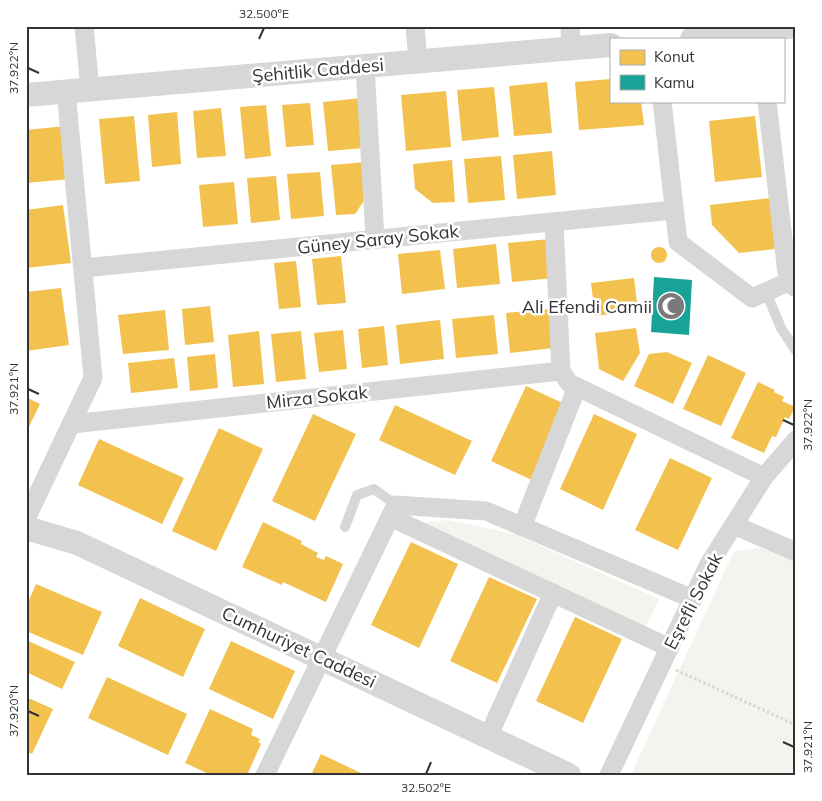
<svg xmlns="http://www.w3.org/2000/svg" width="822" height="801" viewBox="0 0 822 801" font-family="Mulish,sans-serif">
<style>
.green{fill:#f1f5ed}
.homes{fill:#f2c14e}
.public{fill:#17a398}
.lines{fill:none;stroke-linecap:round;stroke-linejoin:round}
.path{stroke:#d6d6d6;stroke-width:3;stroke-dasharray:2.5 2.5;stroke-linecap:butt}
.service{stroke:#d7d7d7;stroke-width:10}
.minor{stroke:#d7d7d7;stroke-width:19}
.tertiary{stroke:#d7d7d7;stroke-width:24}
.ticks{fill:none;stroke:#333;stroke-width:2}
.labels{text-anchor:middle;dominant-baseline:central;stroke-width:5;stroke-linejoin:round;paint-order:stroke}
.street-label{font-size:18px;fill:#333;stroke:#fff}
.poi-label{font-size:18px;fill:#333;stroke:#fff;text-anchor:end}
.neatline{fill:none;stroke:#333;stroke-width:2}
.ticks-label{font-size:12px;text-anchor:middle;fill:#333}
</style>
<rect width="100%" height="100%" fill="#fff"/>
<g class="green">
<path d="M448,520L514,534L659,599L646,627L424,523Z"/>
<path d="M763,548L796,562V775H631L734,551Z"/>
</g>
<g class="homes">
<path d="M611,79V101H641L644,125L579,130L575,82Z"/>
<path d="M547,82L552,133L514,136L509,86Z"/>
<path d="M494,87L499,137L462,141L457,90Z"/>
<path d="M446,91L451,147L406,151L401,95Z"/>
<path d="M361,98L365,148L328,151L323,102Z"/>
<path d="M310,103L314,145L286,147L282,105Z"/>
<path d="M266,105L271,156L245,159L240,107Z"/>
<path d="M221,108L226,156L197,158L193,111Z"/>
<path d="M177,112L181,164L152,167L148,115Z"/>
<path d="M134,116L140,181L105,184L99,119Z"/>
<path d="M755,116L762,177L715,182L709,121Z"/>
<path d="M66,126L71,179L26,183V130Z"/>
<path d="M552,151L556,195L517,199L513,155Z"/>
<path d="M501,156L505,200L468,203L464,159Z"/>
<path d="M452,160L455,202L433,203L415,189L413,164Z"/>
<path d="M367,162L370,192L355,214L336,215L331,165Z"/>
<path d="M320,172L324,216L291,219L287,174Z"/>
<path d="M276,176L280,220L251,223L247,178Z"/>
<path d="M234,182L238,224L203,227L199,185Z"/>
<path d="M770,198L775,249L739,253L712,225L710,205Z"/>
<path d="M63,205L71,263L26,268V210Z"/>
<path d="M550,239L554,278L512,282L508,243Z"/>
<path d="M496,244L500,284L457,288L453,249Z"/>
<circle cx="659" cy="255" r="8"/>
<path d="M440,250L445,289L402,294L398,254Z"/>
<path d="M341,256L346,303L317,305L312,259Z"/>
<path d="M296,261L301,307L279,309L274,263Z"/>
<path d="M634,278L638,311L595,316L591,283Z"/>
<path d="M61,288L69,345L26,351V292Z"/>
<path d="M210,306L214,342L185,345L182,309Z"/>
<path d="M549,309L553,348L510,353L506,313Z"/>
<path d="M165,310L169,350L123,354L118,315Z"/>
<path d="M494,315L498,354L456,358L452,319Z"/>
<path d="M440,320L444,359L400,364L396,325Z"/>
<path d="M384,326L388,365L362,368L358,329Z"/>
<path d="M636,328L640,353L623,381L599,369L595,333Z"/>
<path d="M343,330L347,369L319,372L314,333Z"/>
<path d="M259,331L264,384L233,387L228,335Z"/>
<path d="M301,331L306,379L276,382L271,334Z"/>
<path d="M667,352L692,363L673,404L634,386L649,354Z"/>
<path d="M215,354L218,388L190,391L187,357Z"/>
<path d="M708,355L746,373L721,426L683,409Z"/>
<path d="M174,358L178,388L131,393L128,363Z"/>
<path d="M758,382L775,390L774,392L784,397L782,401L795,407L789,419L785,417L776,437L772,436L764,453L731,438Z"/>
<path d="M526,386L569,406L534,481L491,461Z"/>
<path d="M26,397L40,404L26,433Z"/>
<path d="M395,405L472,441L455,475L379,440Z"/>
<path d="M313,414L356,434L315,521L272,501Z"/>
<path d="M594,414L637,434L603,510L560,489Z"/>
<path d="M219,428L263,449L216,551L172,531Z"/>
<path d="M99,439L184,478L162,524L78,485Z"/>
<path d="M670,458L712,478L678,550L635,530Z"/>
<path d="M263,522L302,541L301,544L318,553L316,557L324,560L326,556L343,564L326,602L283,582L282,585L242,567Z"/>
<path d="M411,542L458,564L419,648L371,625Z"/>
<path d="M489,577L537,599L497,683L450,661Z"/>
<path d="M36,584L102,612L83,655L26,631V607Z"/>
<path d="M140,598L205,629L183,677L118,646Z"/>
<path d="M575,617L622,639L583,723L536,701Z"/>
<path d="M26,640L75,662L62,689L26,672Z"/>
<path d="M231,641L295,671L273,719L209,689Z"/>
<path d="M107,677L187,714L168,755L88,718Z"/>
<path d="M26,697L53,709L32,754L26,751Z"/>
<path d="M210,709L253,729L251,735L260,739L258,742L261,744L247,775H211L185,763Z"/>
<path d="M321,754L365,775H311Z"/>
</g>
<path class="public" d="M654,277L692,280L689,335L651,332Z"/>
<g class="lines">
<path class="path" d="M676,670L796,725"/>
<g class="service">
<path d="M766,292L781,328L796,351"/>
<path d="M345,527L357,495L374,489L396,505"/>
</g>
<g class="minor">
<path d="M84,26L90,89"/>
<path d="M415,26L418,61"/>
<path d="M570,26L571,49"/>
<path d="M365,66L375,239"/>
<path d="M662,101L678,242L752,298L788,282"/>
<path d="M767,101L788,282L796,288"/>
<path d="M554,222L561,371L569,383L764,477"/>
<path d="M83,268L674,210"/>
<path d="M72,424L561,371"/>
<path d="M390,517L670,648"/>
<path d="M26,519L93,378L66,91"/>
<path d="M734,525L796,552"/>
<path d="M522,527L577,387"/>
<path d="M488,737L553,593"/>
<path d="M265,775L396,505L486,511L693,599"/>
<path d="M609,775L709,564L764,477L796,440"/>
</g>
<g class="tertiary">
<path d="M692,39L796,26"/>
<path d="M26,95L611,45"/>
<path d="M26,528L77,543L569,775"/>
</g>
</g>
<path class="ticks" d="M259,39L264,28M28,68L39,73M28,389L39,394M783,420L794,425M28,711L39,716M783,742L794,747M426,774L431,762"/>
<defs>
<symbol id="mosque-disc" viewBox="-11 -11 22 22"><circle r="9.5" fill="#7a7a7a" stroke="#fff"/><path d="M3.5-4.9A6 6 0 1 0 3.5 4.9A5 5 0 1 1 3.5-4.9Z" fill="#fff"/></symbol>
</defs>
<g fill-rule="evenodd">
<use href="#mosque-disc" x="655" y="290" width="32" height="32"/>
</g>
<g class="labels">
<g class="street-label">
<text transform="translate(318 70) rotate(-5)">Şehitlik Caddesi</text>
<text transform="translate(378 239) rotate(-6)">Güney Saray Sokak</text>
<text transform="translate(317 397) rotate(-6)">Mirza Sokak</text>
<text transform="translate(693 601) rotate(-63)">Eşrefli Sokak</text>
<text transform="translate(299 647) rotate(25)">Cumhuriyet Caddesi</text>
</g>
<g class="poi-label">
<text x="652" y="306">Ali Efendi Camii</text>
</g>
</g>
<rect width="822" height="801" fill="none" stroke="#ffffff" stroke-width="55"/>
<rect x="610" y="38" width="175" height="65" fill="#ffffff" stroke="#adadad"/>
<rect x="620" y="50" width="25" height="15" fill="#f2c14e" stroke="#adadad"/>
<text x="654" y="62" font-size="15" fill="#333333">Konut</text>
<rect x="620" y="75" width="25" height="15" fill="#17a398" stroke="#adadad"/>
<text x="654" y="88" font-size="15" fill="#333333">Kamu</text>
<rect x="28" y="28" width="766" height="746" class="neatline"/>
<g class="ticks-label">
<text x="264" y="18">32.500°E</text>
<text transform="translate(14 68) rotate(-90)" y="4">37.922°N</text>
<text transform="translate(14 389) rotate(-90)" y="4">37.921°N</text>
<text transform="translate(808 425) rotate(-90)" y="4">37.922°N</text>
<text transform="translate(14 711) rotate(-90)" y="4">37.920°N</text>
<text transform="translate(808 747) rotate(-90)" y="4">37.921°N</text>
<text x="426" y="792">32.502°E</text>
</g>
</svg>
